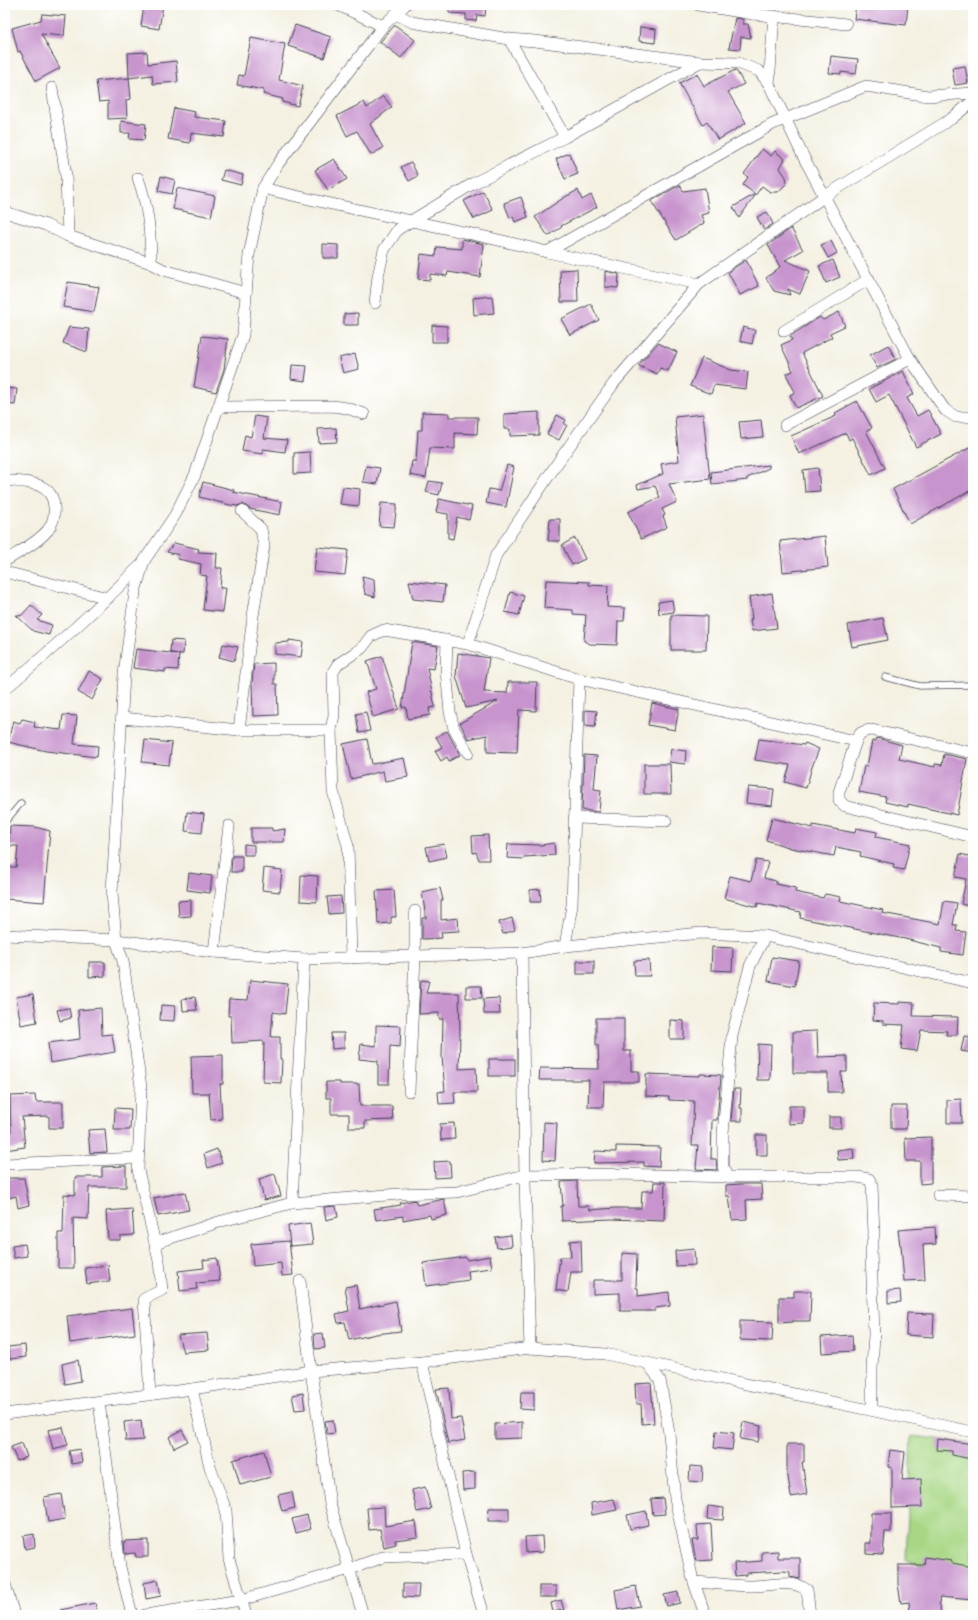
<svg xmlns="http://www.w3.org/2000/svg" width="978" height="1620" viewBox="0 0 978 1620" font-family="'IM FELL DW Pica',serif">
<style>
.green{fill:#a8d784;stroke:#657c60}
.building{fill:#c794cd}
.lines{fill:none;stroke-linecap:round;stroke-linejoin:round}
.lane-casing{stroke:#424154;stroke-width:7}
.street-casing{stroke:#424154;stroke-width:12}
.lane{stroke:#fff;stroke-width:5.5}
.street{stroke:#fff;stroke-width:11}
</style>
<rect width="100%" height="100%" fill="#fff"/>
<filter id="ink" filterUnits="userSpaceOnUse"><feTurbulence type="fractalNoise" baseFrequency=".025" numOctaves="2"/><feDisplacementMap in="SourceGraphic" scale="8" xChannelSelector="R" yChannelSelector="G"/><feConvolveMatrix kernelMatrix="1 2 1 2 8 2 1 2 1" color-interpolation-filters="sRGB"/></filter>
<filter id="wash" filterUnits="userSpaceOnUse"><feTurbulence type="fractalNoise" baseFrequency=".012" numOctaves="4" result="noise"/><feDisplacementMap in="SourceGraphic" scale="16" xChannelSelector="R" yChannelSelector="G"/><feGaussianBlur stdDeviation="0.9" result="paint"/><feColorMatrix in="noise" values="0 0 0 0 0 0 0 0 0 0 0 0 0 0 0 0 0 1.4 0 .05"/><feComposite in="paint" operator="in"/></filter>
<g filter="url(#wash)">
<rect width="100%" height="100%" fill="#f4f1e2"/>
<path class="green" d="M911,1436L938,1439L973,1444V1576L906,1561Z"/>
<g id="blocks">
<g class="building">
<path d="M144,5H163L159,29L141,26Z"/>
<path d="M449,5H486L485,16L477,15L476,21L466,20V14L449,13Z"/>
<path d="M856,5H908L906,25L854,19Z"/>
<path d="M42,14L66,16L64,36L41,34L60,68L36,81L20,51L18,52L12,28L41,20Z"/>
<path d="M735,18L743,19V24H748L751,38L741,37L740,49L729,48Z"/>
<path d="M295,25L331,37L324,58L288,46Z"/>
<path d="M395,25L415,40L401,58L380,42Z"/>
<path d="M640,27L656,29L655,43L639,41Z"/>
<path d="M251,38L285,44L279,80L303,86L298,106L282,102L283,99L263,94L264,90L237,85L239,75L244,76Z"/>
<path d="M147,52L148,64L176,61L178,82L153,84L152,75L129,78L128,53Z"/>
<path d="M831,56L858,59L856,74L841,72V74L829,73Z"/>
<path d="M965,66L968,83L955,85L952,68Z"/>
<path d="M735,70H736L744,84L728,92L746,123L718,140L707,122L703,125L679,83L697,74L704,86Z"/>
<path d="M129,78L131,99L126,100L127,118L108,119V101L99,102L96,81Z"/>
<path d="M383,96L392,107L370,124L383,148L371,155L357,131L347,136L337,116L364,102L367,108Z"/>
<path d="M174,108L195,112L194,117L226,121L224,137L191,133L190,143L168,139Z"/>
<path d="M121,121L146,124L144,140L129,139L130,133H121Z"/>
<path d="M762,149L771,156L775,151L785,159L780,168L786,177L787,183L778,192H770L762,186L739,218L733,207L755,194L743,185L748,177L744,174Z"/>
<path d="M569,153L578,174L565,179L556,159Z"/>
<path d="M334,159L347,179L328,190L315,170Z"/>
<path d="M411,162L418,176L409,181L401,167Z"/>
<path d="M224,170L243,175L241,185L221,180Z"/>
<path d="M161,176L175,180L172,194L158,191Z"/>
<path d="M680,185L683,191L705,188L709,213L701,215L704,223L676,240L651,201Z"/>
<path d="M177,188L215,196L211,217L173,209Z"/>
<path d="M578,190L582,200L591,195L597,207L561,226L562,227L548,236L535,217L565,197Z"/>
<path d="M483,191L493,210L474,219L464,201Z"/>
<path d="M521,197L528,217L515,222L513,217L510,218L504,203Z"/>
<path d="M767,212L773,224L764,230L757,217Z"/>
<path d="M791,228L803,250L785,260L810,271L800,294L788,289L790,295L774,291L766,278L780,267L768,245Z"/>
<path d="M462,239L484,244L480,277L448,272L447,276L430,274V280L418,279L421,254L436,256L437,247L462,249Z"/>
<path d="M831,241L837,253L828,258L821,245Z"/>
<path d="M323,244L338,245V258H323Z"/>
<path d="M746,260L759,286L740,295L728,272Z"/>
<path d="M833,260L840,277L826,283L819,266Z"/>
<path d="M577,269L578,302H561L560,270Z"/>
<path d="M605,271L619,274L618,288L605,287Z"/>
<path d="M68,282L99,287L94,312L63,307Z"/>
<path d="M492,296L494,313L474,315L473,298Z"/>
<path d="M591,304L599,320L570,335L561,319Z"/>
<path d="M839,312L845,326L830,333L832,337L802,353L823,396L796,408L790,395L795,392L786,374L793,371L781,345L792,340L790,336L820,317L823,320Z"/>
<path d="M358,313V325H344V314Z"/>
<path d="M432,325L447,326V342H432Z"/>
<path d="M69,327L89,329L87,352L63,343Z"/>
<path d="M743,327L755,330L752,344L740,341Z"/>
<path d="M202,336L228,339L224,369L216,392L194,387Z"/>
<path d="M658,343L677,352L668,371L660,368L657,374L639,366L642,361Z"/>
<path d="M888,345L896,359L877,368L870,355Z"/>
<path d="M355,354L359,369L343,373L339,358Z"/>
<path d="M702,358L731,370L748,372L746,389L714,385L711,394L690,386Z"/>
<path d="M292,365L307,366L305,381L291,379Z"/>
<path d="M903,371L914,394L907,398L917,416L928,410L941,434L916,447L889,395L876,402L869,389Z"/>
<path d="M5,388L17,389L15,405L5,404Z"/>
<path d="M857,401L872,428L866,431L885,468L871,475L852,438L849,440L846,433L799,454L791,436L836,416L835,413Z"/>
<path d="M422,412L449,413V417H478L477,434L455,433V449L430,448L426,478L410,475L412,461H416L418,430H422Z"/>
<path d="M539,412V435L510,436V429H504V414Z"/>
<path d="M703,414L710,479L669,484L677,502L662,509L665,515L663,516L667,527L641,539L628,512L660,497L655,486L638,489L637,485L663,474L661,464L679,461L675,417Z"/>
<path d="M557,415L566,420L564,424L567,425L559,440L547,434Z"/>
<path d="M255,416L267,418L264,438L287,440L285,452L263,449V454L242,451L245,435L251,437Z"/>
<path d="M761,420L763,437L741,439L739,422Z"/>
<path d="M336,428L337,442L319,443L318,429Z"/>
<path d="M973,446V489L910,524L893,489Z"/>
<path d="M310,452L311,473L294,474V453Z"/>
<path d="M507,465L514,467L506,507L486,503L489,489L499,491Z"/>
<path d="M769,465V468L747,478V480L712,484L711,472Z"/>
<path d="M366,466L380,468L377,484L363,482Z"/>
<path d="M818,468L820,491L805,492L803,470Z"/>
<path d="M429,481L442,483L439,495L426,492Z"/>
<path d="M203,482L234,490L233,492L282,502L280,515L250,509L243,504L237,506L230,505L199,497Z"/>
<path d="M343,487L360,489L359,506L340,504Z"/>
<path d="M439,499L472,506L469,520L457,517L453,539L448,538V514L436,512Z"/>
<path d="M381,503L397,504L394,527L379,526Z"/>
<path d="M550,519H560V541H548Z"/>
<path d="M825,536L828,567L783,572L780,541Z"/>
<path d="M575,538L585,559L572,565L562,545Z"/>
<path d="M174,543L199,549L198,552L217,553L216,568H222L220,588H226L223,612L203,610L207,576L200,575L201,564L178,559L179,555L167,552Z"/>
<path d="M317,547L348,550L345,575L314,572Z"/>
<path d="M362,576L374,579L375,597L365,594Z"/>
<path d="M546,580L589,582V585L608,586L607,607L625,608L624,621H618L617,645L590,644L584,641L586,615L573,614V610L544,608Z"/>
<path d="M409,581L445,585L443,602L413,599Z"/>
<path d="M510,592L524,596L519,615L505,612Z"/>
<path d="M772,593L777,628L752,631L750,620L752,619L749,597Z"/>
<path d="M672,600L674,612L659,614L658,602Z"/>
<path d="M31,605L42,615L37,620L52,625L49,635L33,631L16,615L21,616Z"/>
<path d="M671,615L707,616L706,650H671Z"/>
<path d="M883,618L888,640L852,647L848,625Z"/>
<path d="M171,640L184,641L183,654L170,653Z"/>
<path d="M289,640L303,642L301,657L275,654V643L289,642Z"/>
<path d="M412,642L438,646L434,669L427,668L435,707L429,708L430,715L408,719L406,707L402,708Z"/>
<path d="M223,644L238,647L234,661L219,657Z"/>
<path d="M136,649L179,654L178,670L165,669V672L133,668Z"/>
<path d="M458,653L489,658L484,692L507,693L508,682H537L536,711L519,710L517,753L487,752V735L468,739L460,723L498,701L466,708L456,676Z"/>
<path d="M382,656L399,709L373,717L366,692L376,689L367,661Z"/>
<path d="M274,663V684H277L278,715L253,716L252,683L254,664Z"/>
<path d="M89,671L103,679L92,700L78,692Z"/>
<path d="M652,703L679,709L675,730L648,725Z"/>
<path d="M585,710L597,711L595,727L585,726Z"/>
<path d="M366,712L370,731L359,733L356,714Z"/>
<path d="M63,715L77,716L74,744L98,746L97,757L46,751L8,742L13,721L20,723L22,719L35,722L34,727L61,730Z"/>
<path d="M447,731L460,755L449,761L447,757L441,761L435,751L442,747L436,737Z"/>
<path d="M877,738L902,745L899,759L935,767V764L942,765L944,754L967,759L957,815L908,804V807L885,802L886,797L859,792L864,766H867L872,741H876Z"/>
<path d="M367,739L372,764L404,758L408,777L385,781L383,771L351,779L343,744Z"/>
<path d="M759,739L804,745L805,743L819,749L812,767L806,788L785,782L790,765L755,760Z"/>
<path d="M145,740L172,743L169,765L142,762Z"/>
<path d="M671,749L686,751L685,764L669,762Z"/>
<path d="M584,755L597,756L594,789L601,790L599,812L582,810Z"/>
<path d="M644,764H670L671,794H644Z"/>
<path d="M748,787L774,789L772,806L746,803Z"/>
<path d="M187,812L204,814L202,833L185,831Z"/>
<path d="M772,818L813,828V825L855,833L856,828L877,832L876,837L910,844L904,870L893,868L894,864L860,856L861,852L836,847L834,856L791,848L766,840Z"/>
<path d="M10,826L35,827L50,831L44,902L5,899V867H16L18,846H9Z"/>
<path d="M251,828H272V831L285,829L284,842H251Z"/>
<path d="M488,835L489,860H479L476,852L473,853L472,836Z"/>
<path d="M554,843L555,855L524,857V859L507,858L508,844L541,845Z"/>
<path d="M244,844L254,845V855H244Z"/>
<path d="M444,844L447,857L429,861L426,847Z"/>
<path d="M960,854L973,857V907L961,904L966,879L955,877Z"/>
<path d="M232,856H242V872H231Z"/>
<path d="M756,860L768,862L764,878L776,881V884L796,888L795,892L823,898L825,894L841,897L840,901L883,910L882,913L940,924L944,901L957,903L953,925H957L956,931L966,932L963,955L941,952V948L905,939L800,918L801,912L758,903L757,907L724,898L730,876L751,881Z"/>
<path d="M264,868L282,870L280,892L262,890Z"/>
<path d="M189,873L212,876L210,893L187,890Z"/>
<path d="M301,875L318,876L317,902L300,901Z"/>
<path d="M440,888L443,900H441V920L458,918L459,931L441,932L442,938L422,939V918H426L422,892Z"/>
<path d="M540,889L541,902H530V890Z"/>
<path d="M394,890L396,917H391V923L378,924L376,891Z"/>
<path d="M341,896L342,913L329,914L327,897Z"/>
<path d="M191,900V916L179,917L178,901Z"/>
<path d="M512,918L515,930L503,934L499,922Z"/>
<path d="M712,947L733,948L732,971L711,970Z"/>
<path d="M772,957L799,961L795,986L768,981Z"/>
<path d="M649,960L650,976H635L634,961Z"/>
<rect x="577" y="961" width="17" height="13"/>
<path d="M89,962H105V976L89,977Z"/>
<path d="M250,980L288,984L285,1014L273,1012L271,1037H280V1059H282L281,1083L263,1082L264,1041L232,1043L231,1016H228L229,999L248,1000Z"/>
<path d="M421,980L429,981L426,993H459L460,1034L459,1069L476,1068L477,1092H454L455,1103L439,1104L438,1092L445,1091L442,1057L443,1019H439V1013L419,1014Z"/>
<path d="M466,986H481L482,998H466Z"/>
<path d="M33,994L37,1022L21,1025L16,997Z"/>
<path d="M195,997L197,1010L183,1011L182,999Z"/>
<path d="M499,998L500,1014H484L483,999Z"/>
<path d="M899,1002L914,1003L913,1016L958,1017L957,1035H946L947,1031L921,1030L917,1051L901,1049L904,1025L883,1024V1021L873,1020L874,1003L899,1004Z"/>
<path d="M161,1005L175,1006L174,1021L160,1020Z"/>
<path d="M69,1008L71,1018L60,1021L57,1010Z"/>
<path d="M101,1008L102,1035L112,1034L115,1052L50,1063L48,1043L80,1039L78,1010Z"/>
<path d="M596,1018H624V1051H631V1071H639V1082H604L603,1107H588L589,1080H539L540,1068L599,1069L598,1045H596Z"/>
<path d="M670,1020L684,1021V1039H670Z"/>
<path d="M376,1025L401,1026L400,1047L390,1046L389,1084H378V1061L359,1059L361,1044L376,1046Z"/>
<path d="M817,1031L818,1057L847,1056V1072H841L842,1092H828V1073H793V1032Z"/>
<path d="M331,1033H344V1048L332,1049Z"/>
<path d="M964,1036L973,1038V1053L961,1051Z"/>
<path d="M758,1044L771,1045L770,1080H757Z"/>
<path d="M223,1055V1084H220L222,1119L211,1120L209,1093H192L191,1056Z"/>
<rect x="489" y="1059" width="26" height="17"/>
<path d="M646,1074L700,1076V1074L721,1075L717,1120H712L711,1159H716L717,1170L696,1169L698,1145H692L694,1101L669,1100V1097L646,1096Z"/>
<path d="M326,1082H340V1084H359L360,1106H392L393,1120L365,1121V1128H349V1114H331V1098H326Z"/>
<path d="M734,1089H741L740,1108H742V1121H731Z"/>
<path d="M35,1095L36,1102H63V1128H49V1116L22,1117L25,1147L5,1150V1132H11L10,1096Z"/>
<path d="M961,1099L962,1123H947V1100Z"/>
<path d="M789,1106H804V1123L789,1124Z"/>
<path d="M891,1106H907L906,1129H891Z"/>
<path d="M115,1108L131,1109L130,1130H114Z"/>
<rect x="829" y="1117" width="12" height="11"/>
<path d="M544,1122L557,1123L555,1161L543,1160Z"/>
<path d="M454,1123L455,1139L441,1140L440,1124Z"/>
<path d="M105,1129L107,1152L90,1153L88,1130Z"/>
<rect x="756" y="1135" width="11" height="20"/>
<path d="M931,1137V1183L920,1184V1161H906L905,1138Z"/>
<path d="M616,1146L660,1147L659,1167L644,1166V1162L594,1163L595,1151L616,1152Z"/>
<path d="M853,1148L854,1159L838,1160L837,1150Z"/>
<path d="M217,1149L222,1163L208,1168L204,1154Z"/>
<path d="M450,1161L451,1177L435,1178L434,1162Z"/>
<path d="M126,1166V1187H89L88,1219L73,1218L74,1268H58V1233H63L64,1194L75,1195V1177H102V1167Z"/>
<path d="M275,1174L281,1196L264,1200L259,1179Z"/>
<path d="M5,1178H24L29,1205L18,1208L16,1196L5,1199Z"/>
<path d="M577,1181L578,1206H589L590,1210L615,1208H641L642,1191H653L654,1182H665L664,1221L612,1219L562,1221L561,1206H563L561,1182Z"/>
<path d="M740,1184H761L762,1199L746,1200L747,1219L732,1220L729,1196H726V1185Z"/>
<path d="M185,1192L189,1210L158,1216L154,1198Z"/>
<path d="M444,1199L447,1215L431,1219L430,1215L403,1220V1216L376,1220L374,1209L401,1205L400,1203L415,1200L417,1205Z"/>
<path d="M336,1206L338,1217L326,1220L324,1207Z"/>
<path d="M132,1209L134,1235L120,1236V1240H108L106,1211Z"/>
<path d="M310,1223L313,1244L290,1246L288,1226Z"/>
<path d="M935,1227L936,1244L923,1245L925,1280L904,1281L901,1245H900L898,1230Z"/>
<path d="M511,1235L512,1246L497,1248L495,1237Z"/>
<path d="M581,1240L582,1272H571L568,1292L556,1290L560,1257H571L570,1241Z"/>
<path d="M289,1241L293,1275L282,1276L281,1263L253,1266L251,1244Z"/>
<path d="M25,1244L27,1256L14,1258L12,1246Z"/>
<path d="M694,1249L695,1265L676,1266L675,1251Z"/>
<path d="M622,1253L637,1254L636,1288H638V1296L669,1292L670,1306L655,1308V1311H620V1293L593,1294V1280H622Z"/>
<path d="M490,1256L492,1268L468,1271L469,1280L426,1286L423,1263L466,1257L467,1260Z"/>
<path d="M217,1258L220,1281L196,1283L197,1289L180,1291L178,1271L204,1268L203,1260Z"/>
<path d="M108,1265L110,1281L87,1284L85,1268Z"/>
<path d="M356,1285L360,1309L396,1301L401,1331L376,1334L349,1340L345,1322L338,1323L336,1314L349,1311L345,1287Z"/>
<path d="M900,1290L901,1302L888,1303V1291Z"/>
<path d="M794,1291H811L810,1321H792V1322L779,1323V1297H794Z"/>
<path d="M132,1308L135,1334L70,1343L67,1316Z"/>
<path d="M907,1313L934,1314L933,1337L906,1335Z"/>
<path d="M740,1321L773,1322L772,1341L740,1340Z"/>
<path d="M207,1333L209,1350L183,1352L178,1335Z"/>
<path d="M323,1333L325,1348L315,1349L314,1334Z"/>
<path d="M852,1335L853,1351L822,1353L821,1337Z"/>
<path d="M25,1345L26,1357L10,1359L8,1347Z"/>
<path d="M78,1360L81,1381L65,1384L62,1364Z"/>
<path d="M651,1383L654,1423L642,1424L641,1404H636L635,1384Z"/>
<path d="M449,1388L451,1419L461,1418L465,1440L448,1443L436,1389Z"/>
<path d="M521,1392H534V1410L520,1409Z"/>
<path d="M303,1393L305,1409L295,1410L292,1395Z"/>
<path d="M141,1420L143,1440L126,1441L124,1422Z"/>
<path d="M333,1420L335,1433L327,1434L325,1421Z"/>
<path d="M522,1422V1438L495,1439V1424Z"/>
<path d="M743,1422L761,1426L758,1442L740,1439Z"/>
<path d="M63,1427L68,1445L53,1449L48,1430Z"/>
<path d="M182,1430L188,1441L174,1448L169,1437Z"/>
<path d="M716,1431L734,1433L732,1450L714,1448Z"/>
<path d="M938,1439L973,1444V1454H972L971,1459L952,1455V1451L937,1450Z"/>
<path d="M22,1443L27,1457L17,1461L11,1447Z"/>
<path d="M787,1444H804V1462H802L807,1494L791,1497L787,1470Z"/>
<path d="M80,1449L82,1462L72,1464L69,1451Z"/>
<path d="M890,1450L905,1452L902,1480L921,1479L922,1507L892,1508V1468L888,1467Z"/>
<path d="M264,1451L271,1477L240,1485L233,1460Z"/>
<path d="M690,1466L703,1467L702,1482L689,1481Z"/>
<path d="M475,1472V1489L463,1490L462,1473Z"/>
<path d="M425,1487L431,1509L417,1512L412,1490Z"/>
<path d="M292,1492L295,1508L282,1511L278,1495Z"/>
<path d="M61,1494L65,1519L48,1522L44,1497Z"/>
<path d="M663,1498L665,1514L653,1515L651,1499Z"/>
<path d="M614,1499L617,1510L592,1515L591,1503Z"/>
<path d="M708,1506L724,1508L723,1520L707,1519Z"/>
<path d="M384,1507L385,1526L416,1521L418,1537L395,1540L396,1544L384,1547L380,1529L369,1530L367,1508Z"/>
<path d="M489,1508H509V1521H488Z"/>
<path d="M646,1511L648,1525L630,1529L627,1515Z"/>
<path d="M871,1513H891V1532H885L883,1555L866,1554V1543H871Z"/>
<path d="M307,1515L311,1529L296,1533L292,1519Z"/>
<path d="M711,1524L713,1560L696,1561L692,1540H698L697,1525Z"/>
<path d="M34,1534L35,1547L25,1549L23,1536Z"/>
<path d="M542,1536L543,1552L526,1553L525,1537Z"/>
<path d="M148,1540V1557H136L135,1553L125,1554L124,1541Z"/>
<path d="M778,1551V1558H800V1579L790,1577V1572L784,1571L746,1573V1575L735,1576L734,1563L762,1561V1552Z"/>
<path d="M925,1557L952,1561V1563L973,1567V1600L939,1597L941,1615H910L909,1602L901,1603L898,1584V1565H924Z"/>
<path d="M158,1580L161,1596L146,1599L144,1583Z"/>
<path d="M403,1584H419L418,1598L403,1597Z"/>
<rect x="539" y="1586" width="17" height="11"/>
<path d="M636,1586L640,1606L618,1610L615,1590Z"/>
<path d="M678,1592L680,1603L667,1606L664,1595Z"/>
<path d="M561,1600L564,1610L553,1612L551,1603Z"/>
<path d="M95,1603L98,1615H60V1610Z"/>
</g>
</g>
</g>
<g filter="url(#ink)">
<use href="#blocks" fill-opacity="0" stroke="#424154" stroke-width="1"/>
<g class="lines">
<defs>
<g id="lane">
<path d="M885,677L920,686L973,685"/>
<path d="M5,822L21,803"/>
</g>
<g id="street">
<path d="M338,5L383,26"/>
<path d="M698,5L753,14L754,5"/>
<path d="M396,14L412,22L509,39L535,41L700,62L738,63L759,71L769,84L802,154L910,359L785,425"/>
<path d="M753,14L846,24"/>
<path d="M509,39L565,137"/>
<path d="M769,84L774,16"/>
<path d="M52,88L66,176L68,236"/>
<path d="M138,178C148,206 151,233 151,263"/>
<path d="M263,188C357,212 453,227 547,252L773,124L866,86L928,96L973,93"/>
<path d="M5,212L46,225L68,236L151,263L164,270L246,293"/>
<path d="M547,252L699,284L825,196L951,119L973,101"/>
<path d="M375,303L378,276L384,250L398,229L474,183L565,137L700,62"/>
<path d="M784,331L869,279"/>
<path d="M910,359L945,410L956,417H973"/>
<path d="M219,407L332,406L347,408L364,414"/>
<path d="M5,561C19,552 37,543 48,530C53,523 55,515 54,507C53,484 31,482 12,481"/>
<path d="M5,572L108,598"/>
<path d="M447,640L446,670L450,712L454,729L468,753"/>
<path d="M468,644L496,555L556,465L614,383L699,284"/>
<path d="M5,689C53,649 99,607 143,563"/>
<path d="M122,718L239,730H331"/>
<path d="M239,730L253,616L264,546L261,529L242,511"/>
<path d="M856,741C859,732 863,731 872,730L973,753"/>
<path d="M574,818L666,821"/>
<path d="M5,935L116,940L214,952L304,959L522,953L565,946L701,933L765,936L973,983"/>
<path d="M765,936L750,966L732,1036L723,1133V1167L727,1177H857L869,1179L872,1185L874,1234L871,1251L874,1334L872,1369V1409"/>
<path d="M565,946L572,905L579,679"/>
<path d="M214,952L229,826"/>
<path d="M522,953L525,1182L530,1348"/>
<path d="M351,958L348,846L333,791L331,730L334,715L333,672L338,664L362,648L371,636L384,630L468,644L579,679L856,741L839,792V800L845,806L973,837"/>
<path d="M409,1091L415,956V911"/>
<path d="M5,1164L138,1158"/>
<path d="M938,1195L973,1196"/>
<path d="M292,1203L304,959"/>
<path d="M155,1243L222,1221L292,1203L399,1194L457,1192L525,1175L620,1174L727,1177"/>
<path d="M300,1281L311,1371L330,1504L363,1615"/>
<path d="M422,1362L466,1554L484,1615"/>
<path d="M648,1364L660,1380L669,1433L675,1499L692,1576L705,1615"/>
<path d="M192,1389L210,1467L226,1510L229,1559L246,1615"/>
<path d="M150,1395L144,1299L162,1290L159,1261L138,1170L141,1087L123,961L116,940L112,893L124,674L135,592L144,561L175,515L195,475L243,335L249,255L263,188L278,164L383,26L405,5"/>
<path d="M99,1402L120,1567L132,1615"/>
<path d="M5,1414L192,1389L311,1371L422,1362L530,1348L605,1354L973,1432"/>
<path d="M694,1582C712,1583 729,1585 747,1586C766,1587 790,1578 807,1590L810,1615"/>
<path d="M5,1584L14,1615"/>
<path d="M145,1615L241,1600L350,1569L383,1557L466,1554"/>
</g>
</defs>
<use href="#lane" class="lane-casing"/>
<use href="#street" class="street-casing"/>
<use href="#lane" class="lane"/>
<use href="#street" class="street"/>
</g>
</g>
<rect width="978" height="1620" fill="none" stroke="#fff" stroke-width="20"/>
</svg>
